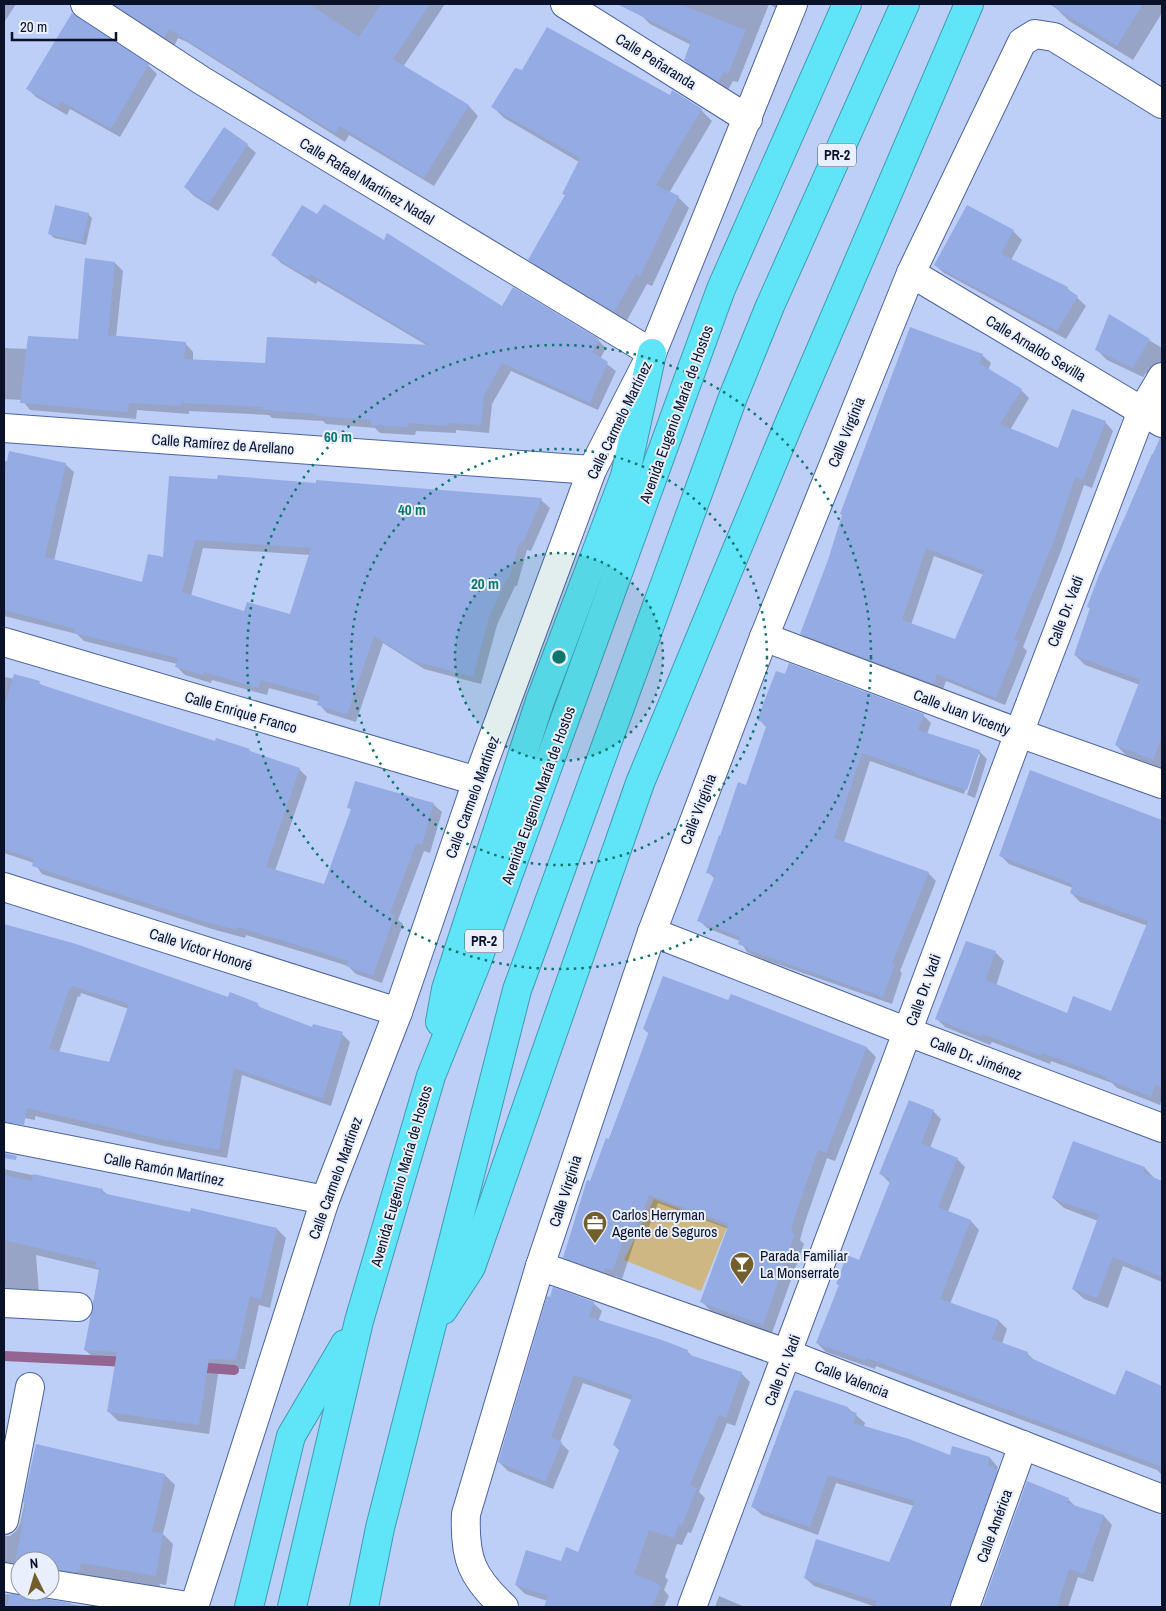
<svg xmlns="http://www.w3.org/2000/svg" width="1166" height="1611" viewBox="0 0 1166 1611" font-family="'Archivo Narrow',sans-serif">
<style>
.green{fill:#ceb782}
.shadow{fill:#0003;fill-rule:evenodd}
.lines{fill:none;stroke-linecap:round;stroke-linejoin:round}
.stream{stroke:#936592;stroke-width:10}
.building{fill:#94abe4;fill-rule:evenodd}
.minor-casing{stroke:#4c63a0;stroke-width:30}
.highway-casing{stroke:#419baf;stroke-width:30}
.minor{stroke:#fff;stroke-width:28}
.highway{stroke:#5fe5f7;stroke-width:28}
.ring{fill:none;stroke:#0f766e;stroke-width:2.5;stroke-dasharray:2.5 5}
.labels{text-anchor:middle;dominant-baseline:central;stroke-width:4;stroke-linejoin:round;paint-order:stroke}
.shield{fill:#e9effd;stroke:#4d5469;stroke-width:1}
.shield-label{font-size:14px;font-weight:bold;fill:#0a122a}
.street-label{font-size:15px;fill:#0a122a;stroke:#e9effd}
.poi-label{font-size:15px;fill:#0a122a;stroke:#e9effd;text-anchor:start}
.centre{fill:#0f766e;stroke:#e9effd;stroke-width:2.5}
.ring-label{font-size:15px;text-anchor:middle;font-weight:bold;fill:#0f766e;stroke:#e9effd;stroke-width:4;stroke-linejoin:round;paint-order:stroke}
</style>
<rect width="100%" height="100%" fill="#bdcef7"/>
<path class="green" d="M654,1199L727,1227L701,1291L624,1260Z"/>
<g class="shadow">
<path d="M4,4H16L5,21L4,20Z"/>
<path d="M110,4H445L403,67L469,106L478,116L434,186L349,135L345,142L187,42L178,38L174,46Z"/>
<path d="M631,4H778L776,8L769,4L738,82L733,81L728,90L694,69L685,60L691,45L650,24L641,15L643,11Z"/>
<path d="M1055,4H1162V13L1133,60L1069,21L1054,6Z"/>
<path d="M148,65L157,74L120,137L70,109L67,115L36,97L28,89Z"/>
<path d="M670,97L701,110L712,121L669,193L678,197L689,208L652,286L647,284L626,322L541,271L530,260L566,196L579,162L504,118L493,107Z"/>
<path d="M247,145L256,153L218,211L194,196L185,187Z"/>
<path d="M88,214L92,218L86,245L54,238L50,234Z"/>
<path d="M318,216L384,241L502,308L598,340L606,348L600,359L616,371L598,410L511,371L492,404L489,433L456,430V433L416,431L415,435L380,433L375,428L326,424L323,421L272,418L269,415L189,411V414L137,410L136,419L30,410L22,400L4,399V348L28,349L79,340L115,263L123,271L116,337L185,343L193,352V361L267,364L428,346L318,281L316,284L281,263L273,255Z"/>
<path d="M1013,231L1022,240L1011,260L1067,288L1086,306L1066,339L944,273L935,265Z"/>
<path d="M1109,316L1162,348V376L1158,380L1146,373L1143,377L1107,360L1097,350Z"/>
<path d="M982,355L991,363L988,370L1021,390L1029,398L1010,430L1058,449L1105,422L1113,431L1092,488L1084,485L1061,551L1023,647L1027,651L1005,705L946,681L942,692L810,642L801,634ZM934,556L984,575L955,640L911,625Z"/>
<path d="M1152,454L1162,458V769L1126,755L1116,745L1140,685L1085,665L1075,655L1091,610L1089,607L1100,576Z"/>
<path d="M4,461L65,464L74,472L54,561L143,583L164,559L170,478L317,484V481L541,500L550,508L531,551L527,550L517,586H515L497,625L481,684L424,669L383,643L356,722L327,713L319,704L320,702L269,688L267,695L212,680L211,683L185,675L176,666L177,664L84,641L77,634L4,616ZM203,548L310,555L291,616L245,612L191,596Z"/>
<path d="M4,677L39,683L44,687L216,743L217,739L299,769L307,777L275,871L325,885L352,810L349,807L433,804L442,812L430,853L424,851L398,920L403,924L382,983L356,974L348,966L313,955L246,935L245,938L212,929L42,874L34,863L4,853Z"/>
<path d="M923,715L931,723L927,734L979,751L987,759L975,798L967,795L980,754H977L964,794L870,761L844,842L928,873L936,881L900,971L902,973L892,1004L757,957L747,952L740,941L707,928L699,920L715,879L708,872L721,837L747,786L767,728L759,719Z"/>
<path d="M1031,771L1162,822V1099L1160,1105L1117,1088L1112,1083L1051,1061L1050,1064L992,1042L990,1045L945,1027L936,1018L995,952L1004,961L996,986L1068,1014L1112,1012L1148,926L1080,902L1071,893L1073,888L1009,864L1000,855Z"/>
<path d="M4,925L228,999L231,994L258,1005L263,1010L313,1029L342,1034L350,1042L331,1106L242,1075L227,1158L164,1146L35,1116V1120L4,1114ZM81,993L129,1009L110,1063L59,1052L78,996L80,997Z"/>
<path d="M644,1029L867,1048L876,1057L835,1161L827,1158L804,1225L800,1240L804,1244L772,1333L711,1311L702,1302L729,1229L658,1203L645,1237L637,1234L622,1279L615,1276L613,1280L573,1266L564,1257L649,1034Z"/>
<path d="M933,1111L941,1119L930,1148L957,1159L965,1167L948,1212L971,1221L979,1230L950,1304L999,1321L1007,1329L1002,1344L1027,1353L1036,1362L1116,1396L1126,1372L1162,1387V1475L1157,1470L876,1366L875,1369L826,1352L817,1343L840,1286L837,1283L860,1261L890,1183L881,1174Z"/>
<path d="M1145,1168L1155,1179L1162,1182V1282L1123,1266L1108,1308L1084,1299L1073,1289L1098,1221L1064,1208L1053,1198Z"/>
<path d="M4,1169L102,1190L108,1195L191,1214L277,1229L286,1238L270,1308L259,1305L245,1369L219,1368L209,1434L118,1421L108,1411L117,1361L95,1359L85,1350L99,1270L36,1255L39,1293L13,1295L4,1286Z"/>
<path d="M593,1303L602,1311L598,1322L687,1351L694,1358L741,1373L750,1382L735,1426L727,1423L699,1492L705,1498L691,1533L688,1532L682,1545L677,1544L665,1577L668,1580L664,1590L669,1596L664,1607H545L548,1601L525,1594L516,1585L579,1553L620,1451L614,1445L632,1400L583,1383L560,1442L569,1451L553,1489L508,1471L499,1462Z"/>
<path d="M795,1392L848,1408L865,1423L864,1426L951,1456L953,1448L990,1458L998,1467L997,1471L1006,1479L960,1607H876L814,1586L805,1578L890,1563L914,1506L836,1483L818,1535L762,1515L753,1507Z"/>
<path d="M37,1445L165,1475L175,1485L163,1534L173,1544L166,1585L160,1584L159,1593L50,1583V1561H20V1572L4,1575V1536H10L16,1531L20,1524Z"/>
<path d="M1027,1483L1068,1499L1077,1508L1104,1516L1112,1525L1093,1582L1078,1577L1068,1607H983Z"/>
<path d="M33,1591H40L47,1601L89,1607H4V1594L25,1596Z"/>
<path d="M719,1596L745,1607H715Z"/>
</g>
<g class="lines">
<g class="stream">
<path d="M4,1356L128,1362"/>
<path d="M195,1367L234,1370"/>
</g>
</g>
<g class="building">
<path d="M113,4H309L359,37L381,4H430L393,59L469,105L424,178L340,126L335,133L169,29L164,37Z"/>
<path d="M617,4H679L746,30L728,74L724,72L718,82L684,60L691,41Z"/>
<path d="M1049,4H1143L1117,46Z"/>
<path d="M72,13L149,64L111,129L61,101L58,107L26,89Z"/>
<path d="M547,27L670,95L672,90L702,109L656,185L679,196L640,276L636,274L614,312L528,260L565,195L562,194L580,158L491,107L515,68L522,70Z"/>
<path d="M224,127L248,144L209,204L184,187Z"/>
<path d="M324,204L384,240L387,233L502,306L513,287L599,339L592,352L608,362L590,403L502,363L484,396L481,425L449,423L448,426L408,423V427L371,425V420L316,416V414L263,410V407L181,403V406L129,403L128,412L20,403L28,336L78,339L85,258L115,262L108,335L186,342L184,359L265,363L267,337L430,345L310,274L308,277L271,255L302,205L317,214Z"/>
<path d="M55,205L89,213L82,242L48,234Z"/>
<path d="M967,205L1014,230L1001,254L1068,287L1067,289L1078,296L1057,331L934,265Z"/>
<path d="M1109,314L1150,339L1133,368L1095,350Z"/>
<path d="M910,327L983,354L979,363L1022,389L1000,424L1058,448L1072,409L1106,421L1083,480L1075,477L1053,543L1014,640L1019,641L996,698L937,674L934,684L800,634L828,560L842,515L840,514ZM926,548L984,571L955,639L902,620Z"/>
<path d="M1160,438L1162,439V736L1153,760L1115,745L1140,680L1074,655L1090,608L1087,607L1099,575Z"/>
<path d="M9,451L66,463L45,557L142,582L148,554L163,557L169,476L217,479L218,475L316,483V480L542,498L523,543H519L509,579L507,578L489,617L473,677L414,661L374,636L347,715L317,705L320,696L261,680L258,688L204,672L203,675L175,667L178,658L74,633L75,629L4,610V477ZM195,540L311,548L290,614L247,602L244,611L182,592Z"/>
<path d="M789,663L924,714L918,730L980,750L967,790L915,774L916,772L862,753L834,838L929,872L892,963L895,964L883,997L748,950L749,948L738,944L740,937L697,921L715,875L706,873L719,835L720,836L738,782L746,785L767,724L757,720L776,671L785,674Z"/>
<path d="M14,674L40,681L39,684L162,724L215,741L216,738L250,749L249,751L300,768L266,867L324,884L351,809L347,808L355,781L434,803L422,845L416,844L390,913L395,915L373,976L346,966L348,961L303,947L238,927L237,930L202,921L32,866L34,859L4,849V707Z"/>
<path d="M1030,770L1162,820V1088L1155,1085L1151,1097L1106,1079L1107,1077L1042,1053L1041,1056L983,1034L981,1037L935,1019L966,941L996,951L986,980L1067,1013L1073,996L1111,1011L1148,921L1070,893L1073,884L999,856Z"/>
<path d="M4,924L76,944L228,997L230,992L258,1003L257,1006L312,1027L313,1024L343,1032L323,1099L234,1068L219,1150L155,1138L27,1108L24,1125L4,1122ZM72,986L129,1004L109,1062L49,1049L69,989H71Z"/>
<path d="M663,976L728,1000L731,994L867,1047L826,1153L818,1150L795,1216L791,1232L795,1234L763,1325L700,1302L729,1224L649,1195L636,1229L628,1226L613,1270L605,1268L604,1272L563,1258L587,1180L590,1181L606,1138L609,1139L637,1064L649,1031L643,1029Z"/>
<path d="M909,1100L934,1110L921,1143L958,1158L938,1207L971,1220L940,1299L999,1320L992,1339L1028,1352L1026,1356L1115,1395L1126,1370L1162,1386V1467L867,1358L866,1361L816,1343L839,1285L836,1284L847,1255L859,1260L891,1179L879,1174Z"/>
<path d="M1073,1141L1145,1167L1143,1173L1162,1181V1277L1113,1257L1097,1298L1072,1289L1099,1215L1052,1198Z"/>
<path d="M4,1153L17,1156L16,1160L4,1158Z"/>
<path d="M33,1174L103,1189L102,1193L190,1212L191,1208L277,1228L261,1299L250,1296L236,1360L209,1359L199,1425L107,1412L117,1352L84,1350L100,1268L95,1267L96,1262L4,1240V1175L32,1181Z"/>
<path d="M553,1287L594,1302L589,1317L662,1340L688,1350L687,1354L742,1372L726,1418L719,1415L690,1485L697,1488L682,1525L679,1524L674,1538L649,1530L634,1574L655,1582V1583L661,1586L652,1607H544L548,1596L515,1585L526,1550L561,1561L566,1547L578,1552L620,1448L613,1445L633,1395L574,1375L551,1437L562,1442L545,1482L498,1462L547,1296L550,1297Z"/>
<path d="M797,1390L848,1407L847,1410L857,1413L853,1423L909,1439L950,1455L952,1446L990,1457L988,1466L998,1470L950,1607H874L877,1601L804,1578L816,1539L889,1562L915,1501L828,1475L810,1527L751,1507L794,1391Z"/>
<path d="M36,1444L165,1474L152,1532L163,1533L156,1576L81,1563L80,1570L77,1569L76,1572L50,1569V1561H20V1564L15,1563L26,1503L23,1502Z"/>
<path d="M1027,1481L1069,1498L1067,1503L1104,1515L1084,1574L1069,1569L1057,1607H982Z"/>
<path d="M31,1591H36L47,1599L71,1603V1607H7L10,1594L25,1595Z"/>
</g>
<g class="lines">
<defs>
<g id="minor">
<path d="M85,4L201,80L652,353"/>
<path d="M565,4L748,119"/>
<path d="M911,273L1162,423"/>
<path d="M4,428L592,470"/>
<path d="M764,637L1019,733L1162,784"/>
<path d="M4,642L477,781"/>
<path d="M4,887L398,1012"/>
<path d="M652,932L908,1032L1162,1128"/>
<path d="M4,1137L325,1200"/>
<path d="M540,1266L788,1354L1162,1499"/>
<path d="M4,1303L78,1307"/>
<path d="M4,1520L30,1387"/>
<path d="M4,1577L20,1580"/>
<path d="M50,1584L194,1607"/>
<path d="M194,1607L325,1200L398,1012L477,781L592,470L652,353L793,4"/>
<path d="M504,1607C472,1577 464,1559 466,1514L540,1266L652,932L764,637L911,273L1022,42L1035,34L1054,37L1162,104"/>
<path d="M692,1607L1019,733L1142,411L1162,377"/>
<path d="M965,1607L1023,1445"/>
</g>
<g id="highway">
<path d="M440,1022L446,989L540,701L625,476L652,353"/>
<path d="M443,1310L471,1267L640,783L788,426L969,4"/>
<path d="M249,1607L291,1436L345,1344"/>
<path d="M292,1607L359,1321L431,1076L476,964L721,289L847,4"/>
<path d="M364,1607L380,1528L517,990L733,397L770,306L905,4"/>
</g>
</defs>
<use href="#minor" class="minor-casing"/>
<use href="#highway" class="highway-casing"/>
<use href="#minor" class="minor"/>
<use href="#highway" class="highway"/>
</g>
<circle cx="559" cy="657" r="104" fill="#0f766e" fill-opacity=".12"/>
<g class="ring">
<circle cx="559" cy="657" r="104"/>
<circle cx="559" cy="657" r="208"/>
<circle cx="559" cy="657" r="312"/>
</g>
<defs>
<symbol id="office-pin" viewBox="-11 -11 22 30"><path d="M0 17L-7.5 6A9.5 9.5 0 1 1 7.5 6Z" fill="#735f2e" stroke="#e9effd"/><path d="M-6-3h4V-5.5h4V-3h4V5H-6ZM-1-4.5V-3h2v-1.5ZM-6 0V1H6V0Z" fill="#fff"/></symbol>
<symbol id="bar-pin" viewBox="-11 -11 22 30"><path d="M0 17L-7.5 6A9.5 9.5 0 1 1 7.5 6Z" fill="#735f2e" stroke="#e9effd"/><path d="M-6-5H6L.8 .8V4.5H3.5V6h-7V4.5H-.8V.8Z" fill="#fff"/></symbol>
</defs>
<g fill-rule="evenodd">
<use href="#office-pin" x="581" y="1209" width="28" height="38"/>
<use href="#bar-pin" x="728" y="1250" width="28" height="38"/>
</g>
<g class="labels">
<g class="shield">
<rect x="818" y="143.5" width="38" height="23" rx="4"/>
<rect x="465" y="929.5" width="38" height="23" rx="4"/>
</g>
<g class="shield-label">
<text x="837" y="155">PR-2</text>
<text x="484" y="941">PR-2</text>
</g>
<g class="street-label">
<text transform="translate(656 61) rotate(32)">Calle Peñaranda</text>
<text transform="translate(367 181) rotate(31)">Calle Rafael Martínez Nadal</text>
<text transform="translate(1036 348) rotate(31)">Calle Arnaldo Sevilla</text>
<text transform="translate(676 414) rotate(-70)">Avenida Eugenio María de Hostos</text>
<text transform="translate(619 420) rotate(-64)">Calle Carmelo Martínez</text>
<text transform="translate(846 432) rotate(-68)">Calle Virginia</text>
<text transform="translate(223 444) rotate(4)">Calle Ramírez de Arellano</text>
<text transform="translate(1065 611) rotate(-69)">Calle Dr. Vadi</text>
<text transform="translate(241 712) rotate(16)">Calle Enrique Franco</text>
<text transform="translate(962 712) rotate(21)">Calle Juan Vicenty</text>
<text transform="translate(538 795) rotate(-70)">Avenida Eugenio María de Hostos</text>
<text transform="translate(472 797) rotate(-70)">Calle Carmelo Martínez</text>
<text transform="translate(698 809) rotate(-69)">Calle Virginia</text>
<text transform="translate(201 949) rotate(18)">Calle Víctor Honoré</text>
<text transform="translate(923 990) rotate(-70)">Calle Dr. Vadi</text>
<text transform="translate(976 1058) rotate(21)">Calle Dr. Jiménez</text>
<text transform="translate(164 1169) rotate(11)">Calle Ramón Martínez</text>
<text transform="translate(401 1176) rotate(-74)">Avenida Eugenio María de Hostos</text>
<text transform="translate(335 1178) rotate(-70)">Calle Carmelo Martínez</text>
<text transform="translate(565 1191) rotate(-72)">Calle Virginia</text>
<text transform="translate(782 1370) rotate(-69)">Calle Dr. Vadi</text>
<text transform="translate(852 1379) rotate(21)">Calle Valencia</text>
<text transform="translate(994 1526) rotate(-70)">Calle América</text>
</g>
<g class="poi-label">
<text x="612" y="1214">Carlos Herryman<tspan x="612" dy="17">Agente de Seguros</tspan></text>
<text x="760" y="1255">Parada Familiar<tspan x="760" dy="17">La Monserrate</tspan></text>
</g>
</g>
<circle cx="559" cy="657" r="8" class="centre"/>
<g class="ring-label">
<text x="338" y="442">60 m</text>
<text x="412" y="515">40 m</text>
<text x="485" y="589">20 m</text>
</g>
<rect width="1166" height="1611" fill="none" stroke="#0a122a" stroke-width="10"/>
<g transform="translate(35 1576) rotate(355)"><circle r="24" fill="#e9effd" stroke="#9097a9"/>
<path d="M0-4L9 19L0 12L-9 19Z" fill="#735f2e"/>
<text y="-8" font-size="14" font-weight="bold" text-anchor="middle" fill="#0a122a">N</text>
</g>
<path d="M12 32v8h104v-8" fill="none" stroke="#0a122a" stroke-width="2.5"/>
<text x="20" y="32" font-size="15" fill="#0a122a" stroke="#e9effd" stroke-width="4" paint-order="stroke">20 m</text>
</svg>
